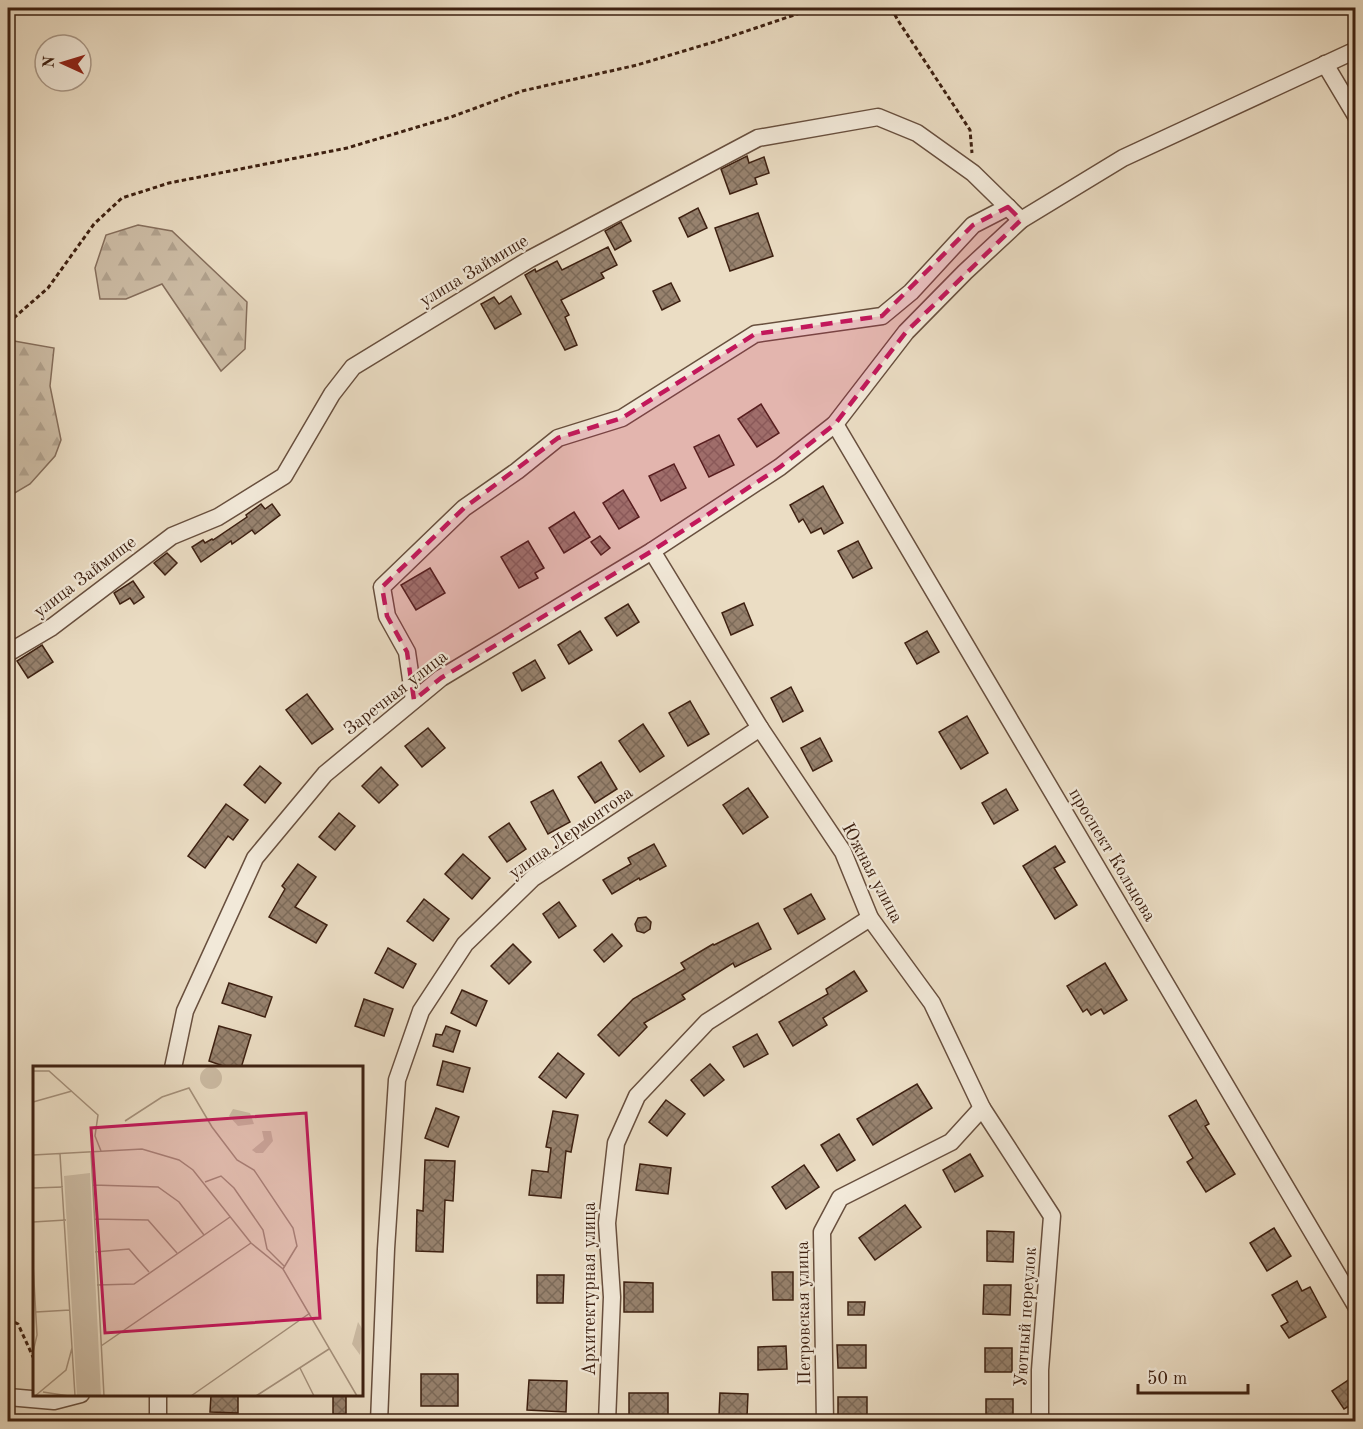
<svg xmlns="http://www.w3.org/2000/svg" width="1363" height="1429" viewBox="0 0 1363 1429" font-family="'Old Standard TT',serif">
<style>
.forest{fill:url(#forest-firs);stroke:#856e5c;stroke-width:1.5}
.building{fill:url(#building-cross-hatch);stroke:#3d2011;stroke-width:1.5}
.lines{fill:none;stroke-linecap:round;stroke-linejoin:round}
.minor-casing{stroke:#684f3e;stroke-width:19}
.path{stroke:#3d2011;stroke-width:3;stroke-dasharray:4.5 3;stroke-linecap:butt}
.minor{stroke:#f2e9d9;stroke-width:16}
.marked{fill:#c2185b;fill-opacity:0.2;stroke:#c2185b;stroke-width:4.5;stroke-dasharray:12 8;stroke-linejoin:round}
.labels{text-anchor:middle;dominant-baseline:central;stroke-width:4.5;stroke-linejoin:round;paint-order:stroke}
.street-label{font-size:18px;fill:#3d2011;stroke:#f2e9d9}
.inset-road{fill:none;stroke:#a5917c;stroke-width:1.5}
.view{fill:#c2185b;fill-opacity:0.15;stroke:#c2185b;stroke-width:3}
.inset-edge{fill:none;stroke:#3d2011;stroke-width:3}
</style>
<defs>
<pattern id="forest-firs" width="22" height="20" patternUnits="userSpaceOnUse" patternTransform="scale(1.5)"><rect width="22" height="20" fill="#cdbda6"/><path d="M5 1l3.5 6h-7zM16 11l3.5 6h-7z" fill="#b1a28e"/></pattern>
<pattern id="building-cross-hatch" width="8" height="8" patternUnits="userSpaceOnUse" patternTransform="scale(1.5)"><rect width="8" height="8" fill="#97826e"/><path d="M0 0l8 8M0 8l8-8" fill="none" stroke="#7c6a59"/></pattern>
</defs>
<rect width="100%" height="100%" fill="#ebddc4"/>
<filter id="stains"><feTurbulence type="fractalNoise" baseFrequency=".00333" numOctaves="4"/><feColorMatrix values="0 0 0 0 .2 0 0 0 0 .09 0 0 0 0 .02 0 0 0 .5 -.17"/></filter>
<radialGradient id="worn" r=".72"><stop offset=".6" stop-color="#630" stop-opacity="0"/><stop offset="1" stop-color="#630" stop-opacity=".3"/></radialGradient>
<g class="forest">
<path d="M138,225L172,231L247,302L245,349L221,371L162,284L126,299H100L95,268L106,235Z"/>
<path d="M14,341L54,348L50,386L61,440L55,456L30,484L8,497V347Z"/>
</g>
<g class="building">
<path d="M747,156L749,163L764,157L769,173L755,178L757,184L730,194L721,169Z"/>
<path d="M698,208L707,228L688,237L679,218Z"/>
<path d="M758,213L773,256L730,271L715,228Z"/>
<path d="M621,222L631,241L615,250L605,231Z"/>
<path d="M608,247L617,265L601,273L604,278L561,300L569,315L565,317L577,345L565,350L525,275L535,269L536,272L557,261L562,270Z"/>
<path d="M671,283L680,301L662,310L653,291Z"/>
<path d="M511,296L521,314L495,329L481,304L494,297L499,304Z"/>
<path d="M761,404L779,433L757,447L738,419Z"/>
<path d="M719,435L734,465L709,477L694,447Z"/>
<path d="M674,464L686,488L661,501L649,476Z"/>
<path d="M823,486L843,523L824,534L821,528L811,533L803,519L799,522L790,505Z"/>
<path d="M623,490L639,517L619,529L603,503Z"/>
<path d="M261,504L265,509L272,504L280,515L255,534L252,530L232,544L231,541L201,562L192,547L203,540L205,543L212,539L213,540L247,517L246,515Z"/>
<path d="M574,512L590,537L564,553L549,528Z"/>
<path d="M600,536L610,548L601,555L591,542Z"/>
<path d="M528,541L544,568L535,573L538,578L519,588L501,557Z"/>
<path d="M858,541L872,568L853,578L838,551Z"/>
<path d="M167,553L177,563L165,575L154,563Z"/>
<path d="M430,568L445,593L416,610L401,585Z"/>
<path d="M133,581L144,597L134,604L130,598L120,604L114,593Z"/>
<path d="M744,603L753,625L731,635L722,613Z"/>
<path d="M628,604L639,622L617,636L605,618Z"/>
<path d="M580,631L592,650L569,664L558,645Z"/>
<path d="M927,631L939,652L917,664L905,643Z"/>
<path d="M42,645L53,662L28,678L17,661Z"/>
<path d="M535,660L545,678L522,691L513,673Z"/>
<path d="M791,687L803,711L783,722L771,698Z"/>
<path d="M307,694L333,729L312,744L286,710Z"/>
<path d="M690,701L709,734L688,746L669,713Z"/>
<path d="M967,716L988,753L961,769L939,732Z"/>
<path d="M643,724L664,756L640,772L619,741Z"/>
<path d="M428,728L445,748L422,767L405,746Z"/>
<path d="M820,738L832,761L813,771L801,748Z"/>
<path d="M601,762L617,789L595,803L578,777Z"/>
<path d="M260,766L281,783L265,803L244,785Z"/>
<path d="M381,767L398,785L379,803L362,786Z"/>
<path d="M748,788L768,817L743,834L723,805Z"/>
<path d="M1006,789L1018,810L994,824L982,803Z"/>
<path d="M553,790L570,822L548,834L531,802Z"/>
<path d="M226,804L248,820L233,840L228,836L205,868L188,856Z"/>
<path d="M339,813L355,826L335,850L319,837Z"/>
<path d="M509,823L526,849L507,862L489,837Z"/>
<path d="M654,844L666,866L640,880L639,878L612,894L603,880L631,864L628,858Z"/>
<path d="M1055,846L1065,862L1054,868L1077,905L1055,919L1023,866Z"/>
<path d="M463,854L490,878L472,899L445,874Z"/>
<path d="M298,864L316,877L295,907L327,925L316,943L269,917L285,889L282,886Z"/>
<path d="M811,894L825,919L798,934L784,909Z"/>
<path d="M424,899L449,919L433,941L407,921Z"/>
<path d="M559,902L576,926L559,938L543,914Z"/>
<path d="M646,917L651,922L650,929L644,933L637,931L635,924L638,918Z"/>
<path d="M758,923L771,949L735,967L733,963L682,995L685,999L644,1023L647,1027L619,1056L598,1035L633,999L685,969L681,963L713,944L714,945Z"/>
<path d="M612,934L622,946L604,962L594,950Z"/>
<path d="M513,944L531,962L509,984L491,966Z"/>
<path d="M388,948L416,964L403,988L375,973Z"/>
<path d="M1105,963L1127,1000L1104,1014L1101,1009L1091,1015L1087,1009L1083,1012L1067,986Z"/>
<path d="M854,971L867,991L823,1018L827,1025L793,1046L779,1022L828,994L826,989Z"/>
<path d="M229,983L272,997L265,1017L222,1003Z"/>
<path d="M462,990L487,1001L476,1026L451,1013Z"/>
<path d="M364,999L393,1009L384,1036L355,1026Z"/>
<path d="M219,1026L251,1035L241,1068H229L209,1061Z"/>
<path d="M446,1026L460,1031L453,1052L433,1046L436,1034L442,1035Z"/>
<path d="M757,1034L768,1054L744,1067L733,1047Z"/>
<path d="M558,1053L584,1074L566,1098L539,1077Z"/>
<path d="M443,1061L470,1068L463,1092L437,1085Z"/>
<path d="M710,1064L724,1080L704,1096L691,1080Z"/>
<path d="M917,1084L932,1108L873,1145L857,1119Z"/>
<path d="M666,1100L685,1114L667,1136L649,1122Z"/>
<path d="M1196,1100L1209,1124L1205,1126L1235,1174L1206,1192L1187,1162L1193,1158L1169,1116Z"/>
<path d="M436,1108L459,1117L448,1147L425,1138Z"/>
<path d="M553,1111L578,1115L571,1152L566,1151L561,1198L529,1195L532,1170L548,1172L551,1148L546,1147Z"/>
<path d="M839,1134L855,1160L837,1171L821,1145Z"/>
<path d="M970,1154L983,1176L955,1192L943,1170Z"/>
<path d="M425,1160L455,1161L453,1201L445,1200L443,1252L416,1251L417,1210L423,1211Z"/>
<path d="M640,1164L671,1168L668,1194L636,1190Z"/>
<path d="M804,1165L819,1187L786,1209L772,1187Z"/>
<path d="M905,1205L921,1227L875,1260L859,1238Z"/>
<path d="M1274,1228L1291,1256L1267,1271L1250,1243Z"/>
<path d="M987,1231L1014,1232L1013,1262L987,1261Z"/>
<path d="M772,1272H793V1300H773Z"/>
<path d="M537,1275H564L563,1303H537Z"/>
<path d="M1297,1281L1302,1291L1310,1287L1326,1317L1289,1338L1281,1326L1288,1322L1272,1295Z"/>
<path d="M624,1282L653,1283V1312H624Z"/>
<path d="M984,1285H1011L1010,1315L983,1314Z"/>
<path d="M848,1302H865L864,1315H848Z"/>
<path d="M837,1345H866V1368H838Z"/>
<path d="M786,1346L787,1369L758,1370V1347Z"/>
<rect x="985" y="1348" width="27" height="24"/>
<rect x="421" y="1374" width="37" height="32"/>
<path d="M1356,1375V1402L1344,1409L1332,1391Z"/>
<path d="M529,1380L567,1381L566,1412L527,1410Z"/>
<rect x="629" y="1393" width="39" height="24"/>
<path d="M720,1393L748,1394L747,1417L719,1416Z"/>
<path d="M211,1395H238V1413L210,1412Z"/>
<rect x="333" y="1395" width="13" height="19"/>
<rect x="838" y="1397" width="29" height="23"/>
<rect x="986" y="1399" width="27" height="23"/>
</g>
<g class="lines">
<defs>
<g id="minor">
<path d="M1325,64L1356,116"/>
<path d="M835,424L1356,1306"/>
<path d="M652,551L760,728L843,852L870,918L932,1003L982,1108L1052,1216L1040,1370V1422"/>
<path d="M8,653L52,627L172,536L218,517L284,476L332,394L353,367L530,259L758,138L878,117L917,133L973,173L1021,220"/>
<path d="M414,700L407,652L387,616L382,587L464,508L517,471L558,438L622,418L755,334L882,316L911,292L973,225L1008,207"/>
<path d="M173,1068L185,1011L255,858L325,774L441,678L652,551L780,467L835,424L906,332L965,272L1021,220L1123,158L1356,50"/>
<path d="M8,1397L54,1401L81,1394"/>
<path d="M158,1422V1394"/>
<path d="M379,1422L386,1249L397,1080L421,1011L465,944L533,878L760,728"/>
<path d="M607,1422L612,1297L607,1223L616,1143L637,1096L707,1022L870,918"/>
<path d="M825,1422L822,1232L840,1198L951,1142L982,1108"/>
</g>
</defs>
<use href="#minor" class="minor-casing"/>
<g class="path">
<path d="M891,8L899,22L970,130L972,153"/>
<path d="M8,323L48,288L94,224L122,198L169,183L347,148L451,117L522,91L637,65L717,41L815,8"/>
<path d="M8,1319L18,1324L34,1359"/>
</g>
<use href="#minor" class="minor"/>
</g>
<path class="marked" d="M1008,207L1021,220L906,332L835,424L780,467L652,551L441,678L414,700L407,652L387,616L382,587L464,508L558,438L622,418L755,334L882,316L973,225Z"/>
<g class="labels">
<g class="street-label">
<text transform="translate(474 271) rotate(-31)">улица Займище</text>
<text transform="translate(85 577) rotate(-37)">улица Займище</text>
<text transform="translate(396 693) rotate(-38)">Заречная улица</text>
<text transform="translate(571 833) rotate(-35)">улица Лермонтова</text>
<text transform="translate(1112 855) rotate(59)">проспект Кольцова</text>
<text transform="translate(872 873) rotate(62)">Южная улица</text>
<text transform="translate(590 1289) rotate(-90)">Архитектурная улица</text>
<text transform="translate(804 1313) rotate(-91)">Петровская улица</text>
<text transform="translate(1026 1317) rotate(-86)">Уютный переулок</text>
</g>
</g>
<g transform="translate(33 1066)">
<rect width="330" height="330" fill="#ebddc4"/>
<path d="M167 12a11 11 0 1 1 22 0a11 11 0 1 1-22 0ZM200,43L217,47L221,58L205,60L196,50ZM229,65H238L240,75L230,87H223L219,84L231,74ZM57,107L68,330H44L31,110ZM325,256L330,264L327,289L319,278Z" fill="#cdbda6"/>
<path class="inset-road" d="M0,5H16L65,49L62,70L68,85M0,36L39,25M92,55L129,31L156,22L179,61L204,94L221,104L260,162L264,180L250,203M58,86L71,330M27,88L42,330M0,89L109,83L146,94L160,104L218,177L250,203L324,330M172,116L188,110L201,122L230,164L234,183L252,201M60,119L125,121L146,136L171,169M0,122L30,121M62,153L115,154L144,187M0,156L33,154M62,186L96,183L116,206M0,198L4,269L0,286M64,219L101,218L197,151M3,246L37,244M68,280L218,177M267,302L281,330M10,326L36,330M2,330L33,304L39,282M158,330L277,247M223,330L296,283"/>
<path class="view" d="M273,47L287,252L72,267L58,62Z"/>
<rect width="330" height="330" class="inset-edge"/>
</g>
<rect width="1363" height="1429" fill="none" stroke="#ebddc4" stroke-width="30"/>
<rect x="9" y="9" width="1345" height="1411" fill="none" stroke="#3d2011" stroke-width="3"/>
<rect x="15" y="15" width="1333" height="1399" fill="none" stroke="#3d2011" stroke-width="1.5"/>
<g transform="translate(63 63) rotate(274)"><circle r="28" fill="#f2e9d9" stroke="#aa9989" stroke-width="1.5"/>
<path d="M0-4.5L10 22L0 15L-10 22Z" fill="#8f2418"/>
<text y="-9" font-size="16" font-weight="bold" text-anchor="middle" fill="#3d2011">N</text>
</g>
<path d="M1138 1384v9h110v-9" fill="none" stroke="#3d2011" stroke-width="3"/>
<text x="1147" y="1384" font-size="18" fill="#3d2011" stroke="#f2e9d9" stroke-width="4.5" paint-order="stroke">50 m</text>
<rect width="100%" height="100%" filter="url(#stains)"/>
<rect width="100%" height="100%" fill="url(#worn)"/>
</svg>
